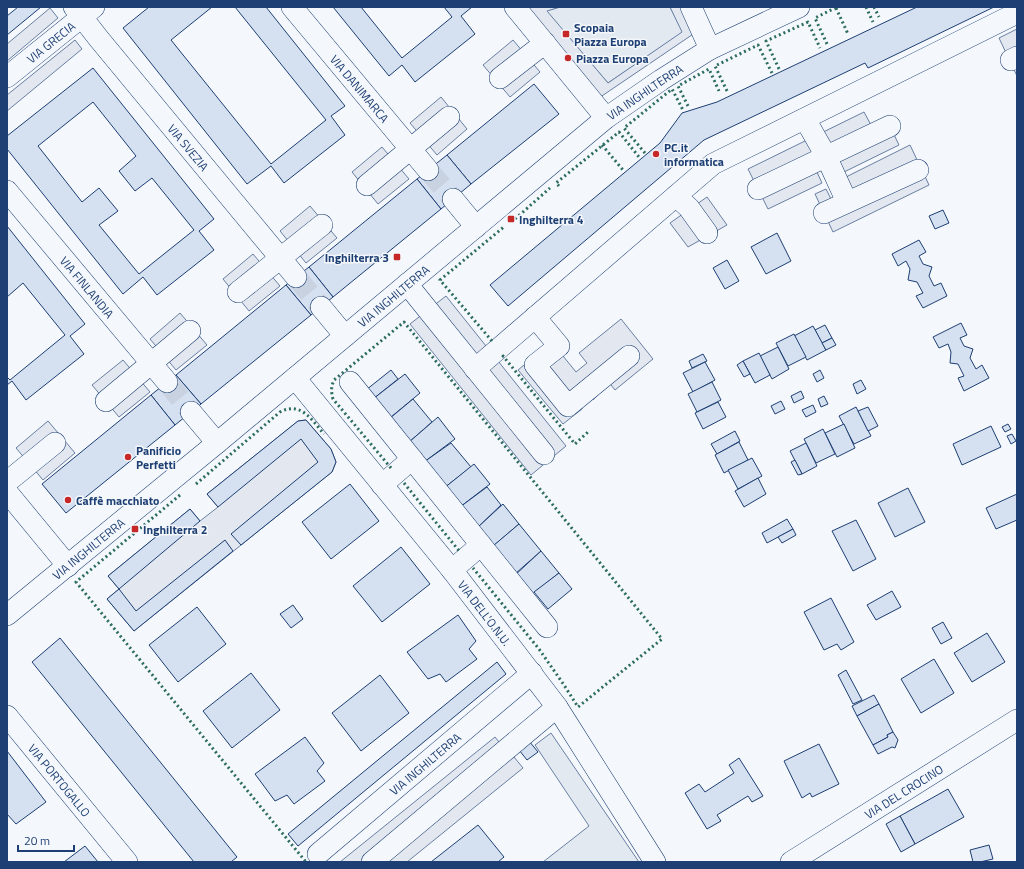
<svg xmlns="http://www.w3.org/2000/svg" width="1024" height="869" viewBox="0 0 1024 869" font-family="'Titillium Web',sans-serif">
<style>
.green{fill:#e3e9f0;stroke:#687fa3}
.parking{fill:#e3e8f0;stroke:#687fa3}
.building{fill:#d5e0f0;stroke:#1d3f73;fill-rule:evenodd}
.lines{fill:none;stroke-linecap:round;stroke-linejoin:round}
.minor-tunnel{stroke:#c9d2e0;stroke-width:21;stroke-dasharray:21 10;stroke-linecap:butt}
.minor-casing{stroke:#1d3f73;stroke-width:22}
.minor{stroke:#f4f7fb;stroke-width:21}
.hedge{stroke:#2c6c60;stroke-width:3;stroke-dasharray:2 3;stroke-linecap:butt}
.poi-dot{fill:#c62828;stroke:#f4f7fb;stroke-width:1.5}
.labels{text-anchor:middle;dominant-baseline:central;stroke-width:3;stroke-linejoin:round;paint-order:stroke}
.poi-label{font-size:12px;font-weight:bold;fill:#1d3f73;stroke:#f4f7fb;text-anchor:start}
.street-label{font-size:12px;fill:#1d3f73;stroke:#f4f7fb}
</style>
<rect width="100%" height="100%" fill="#f4f7fb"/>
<g class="green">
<path d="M560,7H670L683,32L608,83L546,11Z"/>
<path d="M551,733L639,862H543L589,826L535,745Z"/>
</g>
<g class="parking">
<path d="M507,7H560L547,11L608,83L682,32L670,7H701L708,24L593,102Z"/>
<path d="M50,8L58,18L7,61V44Z"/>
<path d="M1017,29V76L999,38Z"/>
<path d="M75,40L82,49L7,111V95Z"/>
<path d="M513,40L540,72L510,97L483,65Z"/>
<path d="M441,97L467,129L437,155L410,123Z"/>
<path d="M864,112L871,125L886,118L899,145L844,172L846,177L910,145L929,185L833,232L815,194L826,189L831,199L834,197L820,168L816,170L822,183L768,209L748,169Z"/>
<path d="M382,147L409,179L378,204L352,172Z"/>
<path d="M707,197L727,225L688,247L670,223Z"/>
<path d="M310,206L337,238L306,263L280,231Z"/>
<path d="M253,254L280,286L249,311L223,279Z"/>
<path d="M446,296L566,446L531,475L410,324Z"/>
<path d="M180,313L207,345L176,370L150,339Z"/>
<path d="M621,319L653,359L615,390L607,380L602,390L593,400L591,398L583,402L582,409L563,424L518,370L541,351L552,365L563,356L576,372L587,363L579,353Z"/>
<path d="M123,360L150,392L119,417L92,385Z"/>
<path d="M306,420L331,449L336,462L332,472L134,631L107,599L119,589L108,576L190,509L200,521L218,507L207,494L298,421Z"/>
<path d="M48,421L75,453L43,480L16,448Z"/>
<path d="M495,737L503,747L505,746L523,768L407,862H340Z"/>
</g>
<g class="building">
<path d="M18,7H41L7,35V16Z"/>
<path d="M149,7H212L171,40L271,164L326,120L235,7H266L345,106L331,116L345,135L284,183L271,166L247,184L123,28Z"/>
<path d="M333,7H361L402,58L452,17L444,7H472L461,16L475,34L415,82L402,65L389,76Z"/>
<path d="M917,7H994L868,68L865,63L704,140L508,306L490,285L660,143L682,113L717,102Z"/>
<path d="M93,68L214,219L199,231L214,250L157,295L143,277L123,294L7,149V136ZM93,102L136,156L119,171L135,191L152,178L194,230L139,274L99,225L118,211L99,188L82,202L38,146Z"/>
<path d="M534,84L559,114L471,184L447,155Z"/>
<path d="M447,155L471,184L441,209L417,179Z"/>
<path d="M417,179L441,209L333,297L309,267Z"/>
<path d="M943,210L949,223L935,229L929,216Z"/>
<path d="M7,226L85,324L70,336L84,354L26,400L12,381L7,385V377L10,380L65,335L23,283L7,297Z"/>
<path d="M777,233L791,261L766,274L751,247Z"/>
<path d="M919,240L926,252L919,256L923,264L932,267L929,276L934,286L941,283L947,296L923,308L916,296L923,293L917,282L908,280L910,269L906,261L898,266L892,254Z"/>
<path d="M727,260L739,281L725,289L713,268Z"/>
<path d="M309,267L333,297L311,315L286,285Z"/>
<path d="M286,285L311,315L201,404L176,375Z"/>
<path d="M961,323L967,335L960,338L964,346L973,349L970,358L976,369L982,365L989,378L964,391L958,378L964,376L958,364L950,363L951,352L948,344L939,348L933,337Z"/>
<path d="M825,325L832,338L822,343L815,330Z"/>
<path d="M813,326L826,350L807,360L794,336Z"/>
<path d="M794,334L806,357L788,366L776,343Z"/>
<path d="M832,338L836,345L826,350L822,343Z"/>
<path d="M778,347L789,369L772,379L760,356Z"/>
<path d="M759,353L770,375L755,383L743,361Z"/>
<path d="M703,354L707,361L692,368L689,361Z"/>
<path d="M743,361L750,374L744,377L737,365Z"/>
<path d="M705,362L715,380L693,392L683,373Z"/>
<path d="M391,370L398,379L373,399L366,390Z"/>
<path d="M820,370L824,378L817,382L813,374Z"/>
<path d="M405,374L420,393L385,422L373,399Z"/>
<path d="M176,375L201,404L175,425L151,395Z"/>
<path d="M861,380L866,389L857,394L853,384Z"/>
<path d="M712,382L721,400L697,412L688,394Z"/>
<path d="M801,391L804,398L794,403L791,396Z"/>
<path d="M151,395L175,425L66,513L42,484Z"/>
<path d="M824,396L828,404L821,407L818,399Z"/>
<path d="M413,399L432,422L408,443L389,419Z"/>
<path d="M781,401L785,409L775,414L771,406Z"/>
<path d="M718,402L726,417L703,429L695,413Z"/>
<path d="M813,405L816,412L806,417L802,410Z"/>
<path d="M856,407L871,436L854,444L839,416Z"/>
<path d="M868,407L878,426L868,431L858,411Z"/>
<path d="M438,417L455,439L424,462L408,443Z"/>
<path d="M306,420L331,449L336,462L332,472L241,545L231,534L318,462L301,439L218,507L207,494L298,421Z"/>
<path d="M844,424L855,448L837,457L825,433Z"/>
<path d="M1008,424L1011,429L1005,432L1002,427Z"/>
<path d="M991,426L1001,447L962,465L953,444Z"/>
<path d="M823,429L835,454L816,463L804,439Z"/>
<path d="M735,431L740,441L717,454L711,444Z"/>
<path d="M1012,434L1016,441L1011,444L1007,436Z"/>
<path d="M739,442L748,460L724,473L715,455Z"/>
<path d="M451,443L471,467L444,488L424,462Z"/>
<path d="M806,443L817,466L802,474L790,451Z"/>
<path d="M752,458L762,476L738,489L728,470Z"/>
<path d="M795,460L802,474L798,475L791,462Z"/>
<path d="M474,464L490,484L460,507L443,489Z"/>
<path d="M758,478L766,494L744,507L735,491Z"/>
<path d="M350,484L379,521L331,559L302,522Z"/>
<path d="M487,487L501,505L477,528L460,507Z"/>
<path d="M908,488L925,522L895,537L878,503Z"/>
<path d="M1017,494V520L996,529L986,508Z"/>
<path d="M503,504L519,524L492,547L477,528Z"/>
<path d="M190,509L200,521L119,589L108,576Z"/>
<path d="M787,519L793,529L767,543L762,533Z"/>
<path d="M856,520L876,559L853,571L832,531Z"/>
<path d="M519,524L541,551L515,574L493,546Z"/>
<path d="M793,529L796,535L782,543L778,537Z"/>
<path d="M225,540L233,551L134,631L107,599L119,589L136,611Z"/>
<path d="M401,547L430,584L382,622L353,586Z"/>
<path d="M541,551L559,573L530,596L514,576Z"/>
<path d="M559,573L572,589L548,609L534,592Z"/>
<path d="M892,591L901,607L876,620L867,605Z"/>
<path d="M831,598L854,642L841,650L837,644L824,650L804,612Z"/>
<path d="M293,605L303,619L291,628L280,614Z"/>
<path d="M197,607L226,644L178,682L149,645Z"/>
<path d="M458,615L476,641L469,649L477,659L446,682L440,674L428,679L407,652Z"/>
<path d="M943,622L952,638L941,644L932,628Z"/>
<path d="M987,633L1005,662L972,682L954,653Z"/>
<path d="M60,638L237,857L231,862H194L32,662Z"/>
<path d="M934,659L954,693L921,713L901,679Z"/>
<path d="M497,662L506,674L298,846L288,834Z"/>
<path d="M846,670L862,700L853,704L838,675Z"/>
<path d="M251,673L280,710L232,748L203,711Z"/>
<path d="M380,675L409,713L361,751L332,713Z"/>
<path d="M874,695L879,704L857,716L852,706Z"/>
<path d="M879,704L893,732L887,735L888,737L873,745L857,716Z"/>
<path d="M893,732L898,740L895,748L892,747L878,754L873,745L888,737L887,735Z"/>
<path d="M305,737L324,763L317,771L325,781L294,804L287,795L275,801L255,774Z"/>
<path d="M529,741L538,752L527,760L519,750Z"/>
<path d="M819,744L839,784L812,797L810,793L802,798L784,761Z"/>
<path d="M7,751L46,802L16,824L7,814Z"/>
<path d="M739,758L763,796L752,802L748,796L717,815L721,821L707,829L685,793L699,784L705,792L734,773L729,765Z"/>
<path d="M948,789L964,817L915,844L900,816Z"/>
<path d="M900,816L915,844L901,852L886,824Z"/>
<path d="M478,825L504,857L498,862H431Z"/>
<path d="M989,845L993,859L980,862H973L970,850Z"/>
<path d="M85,846L98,862H64Z"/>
</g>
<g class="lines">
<g class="minor-tunnel">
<path d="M428,170L453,199"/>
<path d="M296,277L321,307"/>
<path d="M167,382L191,412"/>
</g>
<defs>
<g id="minor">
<path id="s1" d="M74,7L99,39L296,277"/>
<path id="s2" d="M292,7L428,170"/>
<path d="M515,7L606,118"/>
<path d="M691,7L710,49"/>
<path d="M1011,60L1017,57"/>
<path id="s3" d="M7,77L94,7"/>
<path d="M500,78L545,43"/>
<path d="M805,119L826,156L847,202"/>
<path d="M367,185L449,117"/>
<path d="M758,189L890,126"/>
<path id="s4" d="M7,191L167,382"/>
<path d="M676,196L689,208L707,233"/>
<path d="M453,199L476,227"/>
<path d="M824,213L918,170"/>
<path d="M407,284L544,454"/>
<path d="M238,292L322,225"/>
<path d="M321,307L345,336"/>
<path d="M535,317L559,346L535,365L568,406L629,356"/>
<path d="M475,369L713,164L1017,13"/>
<path id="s5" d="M295,378L452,570L557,707L655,862"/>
<path d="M350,382L547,627"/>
<path d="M106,401L190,331"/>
<path d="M191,412L217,443"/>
<path d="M7,482L55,443"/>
<path d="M382,485L412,459"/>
<path d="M7,492L68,566"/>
<path d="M452,570L481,545"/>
<path id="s6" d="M7,615L217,443L606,118L661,80L710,49L799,7"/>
<path id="s7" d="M7,716L127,862"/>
<path id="s8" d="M318,854L532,673"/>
<path d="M372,862L557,707"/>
<path id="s9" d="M791,862L1017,720"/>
</g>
</defs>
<use href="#minor" class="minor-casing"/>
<use href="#minor" class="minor"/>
<g class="hedge">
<path d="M866,7L873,22"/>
<path d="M874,7L879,17"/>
<path d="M836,8L848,34"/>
<path d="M827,44L815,18L837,7"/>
<path d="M779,69L766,41L808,22L820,48"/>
<path d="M727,91L715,66L758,45L772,73"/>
<path d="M688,106L678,86L709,69L719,91"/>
<path d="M602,145L623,170"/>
<path d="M645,153L624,128L672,89L683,110"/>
<path d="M559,186L556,183L619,132L639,157"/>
<path d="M515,219L550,188"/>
<path d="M492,341L440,280L505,226"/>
<path d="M504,356H503L575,444L588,432"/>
<path d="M391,468L333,399C331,391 331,387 334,380L404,322L662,639L578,707L564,685L539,649L473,568"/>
<path d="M404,483L460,552"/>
<path d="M196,484L280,412C301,401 312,420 324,434"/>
<path d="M180,495L76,582L306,862"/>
</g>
</g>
<g class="poi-dot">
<rect x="562" y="30" width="8" height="8" rx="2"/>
<circle cx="568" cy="58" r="4"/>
<circle cx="656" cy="154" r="4"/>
<rect x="507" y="215" width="8" height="8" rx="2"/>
<rect x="393" y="253" width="8" height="8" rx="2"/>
<circle cx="128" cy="457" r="4"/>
<circle cx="68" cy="500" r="4"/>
<rect x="131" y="525" width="8" height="8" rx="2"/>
</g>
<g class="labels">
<g class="poi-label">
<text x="574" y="27">Scopaia<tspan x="574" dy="14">Piazza Europa</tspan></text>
<text x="576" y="58">Piazza Europa</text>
<text x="664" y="147">PC.it<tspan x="664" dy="14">informatica</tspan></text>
<text x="519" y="219">Inghilterra 4</text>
<text x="389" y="257" text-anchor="end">Inghilterra 3</text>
<text x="136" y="450">Panificio<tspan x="136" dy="14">Perfetti</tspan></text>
<text x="76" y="500">Caffè macchiato</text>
<text x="143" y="529">Inghilterra 2</text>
</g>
<g class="street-label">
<text stroke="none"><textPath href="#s3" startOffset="56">VIA GRECIA</textPath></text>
<text stroke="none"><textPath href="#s2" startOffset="106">VIA DANIMARCA</textPath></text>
<text stroke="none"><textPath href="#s6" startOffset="825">VIA INGHILTERRA</textPath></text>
<text stroke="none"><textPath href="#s1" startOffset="181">VIA SVEZIA</textPath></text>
<text stroke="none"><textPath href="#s4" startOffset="125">VIA FINLANDIA</textPath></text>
<text stroke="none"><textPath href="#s6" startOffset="501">VIA INGHILTERRA</textPath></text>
<text stroke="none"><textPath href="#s6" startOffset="105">VIA INGHILTERRA</textPath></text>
<text stroke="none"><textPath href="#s5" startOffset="302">VIA DELL'O.N.U.</textPath></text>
<text stroke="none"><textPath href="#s8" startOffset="140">VIA INGHILTERRA</textPath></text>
<text stroke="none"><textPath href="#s7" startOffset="83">VIA PORTOGALLO</textPath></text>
<text stroke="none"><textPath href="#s9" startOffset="133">VIA DEL CROCINO</textPath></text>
</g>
</g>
<rect width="1024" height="869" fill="none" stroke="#1d3f73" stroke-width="16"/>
<path d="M18 845v6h56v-6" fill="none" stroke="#1d3f73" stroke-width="2"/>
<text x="24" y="845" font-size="12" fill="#1d3f73" stroke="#f4f7fb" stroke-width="3" paint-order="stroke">20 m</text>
</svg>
